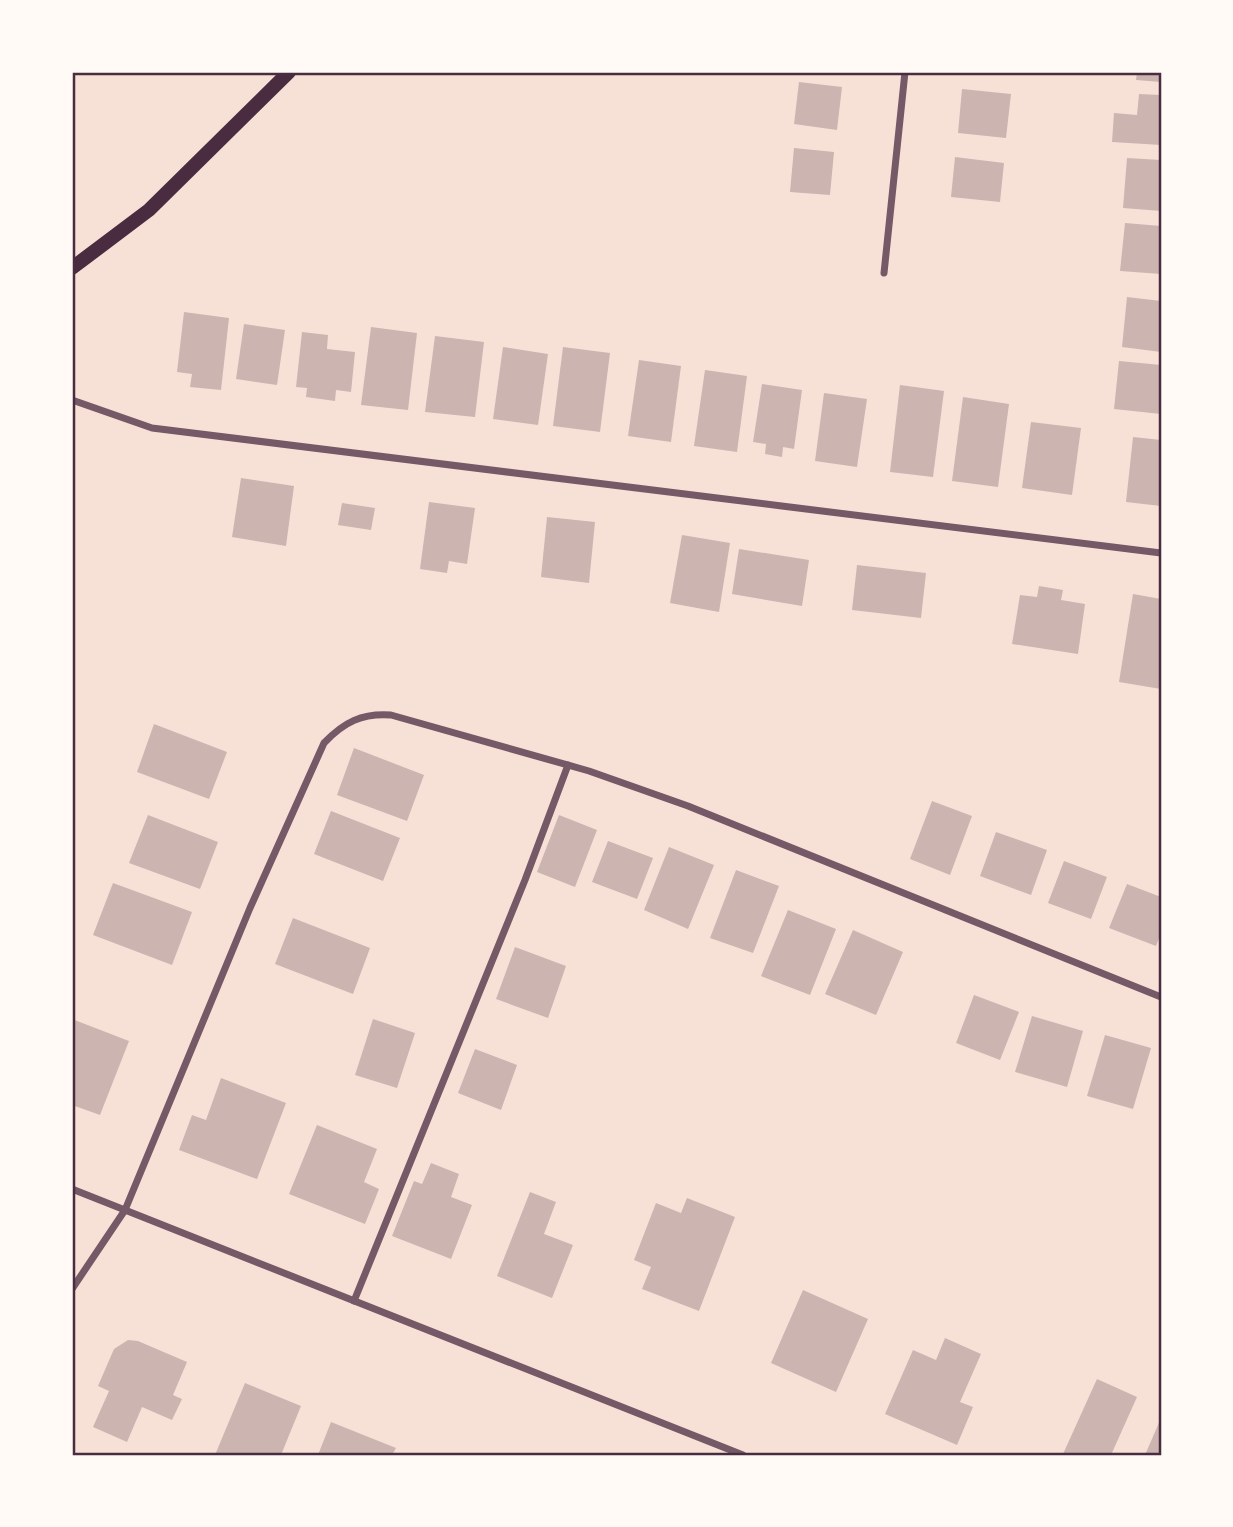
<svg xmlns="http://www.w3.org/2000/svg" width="1233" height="1527" viewBox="0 0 1233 1527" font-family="'Asap Condensed',sans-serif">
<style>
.building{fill:#ccb4b1}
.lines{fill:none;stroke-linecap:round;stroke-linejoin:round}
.minor{stroke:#755966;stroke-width:7}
.secondary{stroke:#4a2c40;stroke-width:14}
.neatline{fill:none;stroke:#4a2c40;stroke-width:2.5}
</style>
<rect width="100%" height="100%" fill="#f7e1d7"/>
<g class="building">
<path d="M1137,72H1161V82L1136,80Z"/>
<path d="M799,82L842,87L837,130L794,124Z"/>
<path d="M962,89L1011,94L1006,138L958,133Z"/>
<path d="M1139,94L1161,95V145L1112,142L1114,113L1137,115Z"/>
<path d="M794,148L834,152L830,195L790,192Z"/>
<path d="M955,157L1004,163L1000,202L951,197Z"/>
<path d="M1127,158L1161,160V211L1123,208Z"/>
<path d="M1125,223L1161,226V274L1120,271Z"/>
<path d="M1127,297L1161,301V352L1122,347Z"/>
<path d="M184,312L229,318L221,390L190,387L192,374L177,372Z"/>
<path d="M244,324L285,330L277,385L236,379Z"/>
<path d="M371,327L417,333L408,410L361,405Z"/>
<path d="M302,332L328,335L327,349L355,352L351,392L336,390L335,401L306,397L307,388L296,387Z"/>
<path d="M435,336L484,342L475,417L425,412Z"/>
<path d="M503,347L548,354L538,425L493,419Z"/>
<path d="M563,347L610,353L600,432L553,426Z"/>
<path d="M639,360L681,366L671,442L628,436Z"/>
<path d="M1119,361L1161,365V414L1114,409Z"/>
<path d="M705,370L747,376L737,452L694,446Z"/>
<path d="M762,384L802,390L794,449L783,447L782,457L765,454L766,444L753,442Z"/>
<path d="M900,385L944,391L933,477L890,472Z"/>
<path d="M824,393L867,399L857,467L815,461Z"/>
<path d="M963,397L1009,404L998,487L952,481Z"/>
<path d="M1031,422L1081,428L1072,495L1022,488Z"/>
<path d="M1133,437L1161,440V506L1126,502Z"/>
<path d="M241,478L294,486L286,546L232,537Z"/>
<path d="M429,502L475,508L467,564L449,561L447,573L420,569Z"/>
<path d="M342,503L375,508L371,530L338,525Z"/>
<path d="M547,517L595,522L589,583L541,577Z"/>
<path d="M682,535L730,543L719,612L670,603Z"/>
<path d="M739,549L809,560L802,606L732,594Z"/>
<path d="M857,565L926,573L921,618L852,610Z"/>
<path d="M1039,586L1063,590L1061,600L1085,604L1078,654L1012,644L1020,595L1037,597Z"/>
<path d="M1133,594L1161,599V689L1119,682Z"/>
<path d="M154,724L227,752L209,799L137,772Z"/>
<path d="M354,748L424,775L407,821L337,795Z"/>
<path d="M932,801L972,816L950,875L910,859Z"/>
<path d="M331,811L400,838L383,881L314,854Z"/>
<path d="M148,815L218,842L200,889L129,863Z"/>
<path d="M559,815L597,830L575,887L537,872Z"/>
<path d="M996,832L1047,850L1031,895L980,876Z"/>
<path d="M608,841L653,858L637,899L592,882Z"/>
<path d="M669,847L714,865L688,929L644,910Z"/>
<path d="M1064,861L1107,877L1091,919L1048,903Z"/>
<path d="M736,870L779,886L753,953L710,938Z"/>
<path d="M113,883L192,912L172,965L93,935Z"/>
<path d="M1127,884L1161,897V933L1156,946L1109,928Z"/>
<path d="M788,910L836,929L810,995L761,976Z"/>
<path d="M293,918L370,948L353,994L275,964Z"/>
<path d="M853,930L903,952L876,1015L825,994Z"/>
<path d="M515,947L566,966L548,1018L496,999Z"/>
<path d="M974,995L1019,1012L1000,1060L956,1043Z"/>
<path d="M1032,1016L1083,1031L1067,1087L1015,1072Z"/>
<path d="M72,1019L129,1041L100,1115L72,1105Z"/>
<path d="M373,1019L415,1033L397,1088L355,1075Z"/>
<path d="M1105,1035L1151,1048L1133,1109L1087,1096Z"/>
<path d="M475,1049L517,1065L501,1110L458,1093Z"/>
<path d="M221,1078L286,1103L257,1179L179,1150L192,1115L206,1120Z"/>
<path d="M317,1125L377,1149L364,1182L379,1189L365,1224L289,1194Z"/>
<path d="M431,1163L459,1174L451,1197L472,1205L451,1259L392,1236L414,1181L422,1184Z"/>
<path d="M530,1192L556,1202L544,1234L573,1245L552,1298L497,1276Z"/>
<path d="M687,1198L735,1217L699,1311L642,1289L651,1267L634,1260L656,1203L681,1213Z"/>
<path d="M803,1290L868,1319L836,1392L771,1363Z"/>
<path d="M945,1338L981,1354L960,1402L973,1407L957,1445L885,1414L913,1350L936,1360Z"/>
<path d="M128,1340L138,1341L187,1362L173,1395L182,1399L172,1420L142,1407L127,1442L93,1427L109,1391L98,1386L114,1349Z"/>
<path d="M1097,1379L1137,1397L1111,1455H1066L1063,1454Z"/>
<path d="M245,1383L301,1406L281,1455H215Z"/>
<path d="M1161,1418V1455H1145Z"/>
<path d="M331,1422L396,1448L392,1455H318Z"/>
</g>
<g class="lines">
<g class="minor">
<path d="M884,273L905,72"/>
<path d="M72,400L152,428L1161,553"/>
<path d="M72,1189L743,1455"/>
<path d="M72,1289L125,1210L250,908L324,743C344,722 362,713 391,715L589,771L688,806L1161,997"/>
<path d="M354,1301L525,880L568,765"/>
</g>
<path class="secondary" d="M72,268L149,210L289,72"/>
</g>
<rect width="1233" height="1527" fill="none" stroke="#fffaf5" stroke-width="147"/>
<rect x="74" y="74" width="1086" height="1380" class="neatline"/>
</svg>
